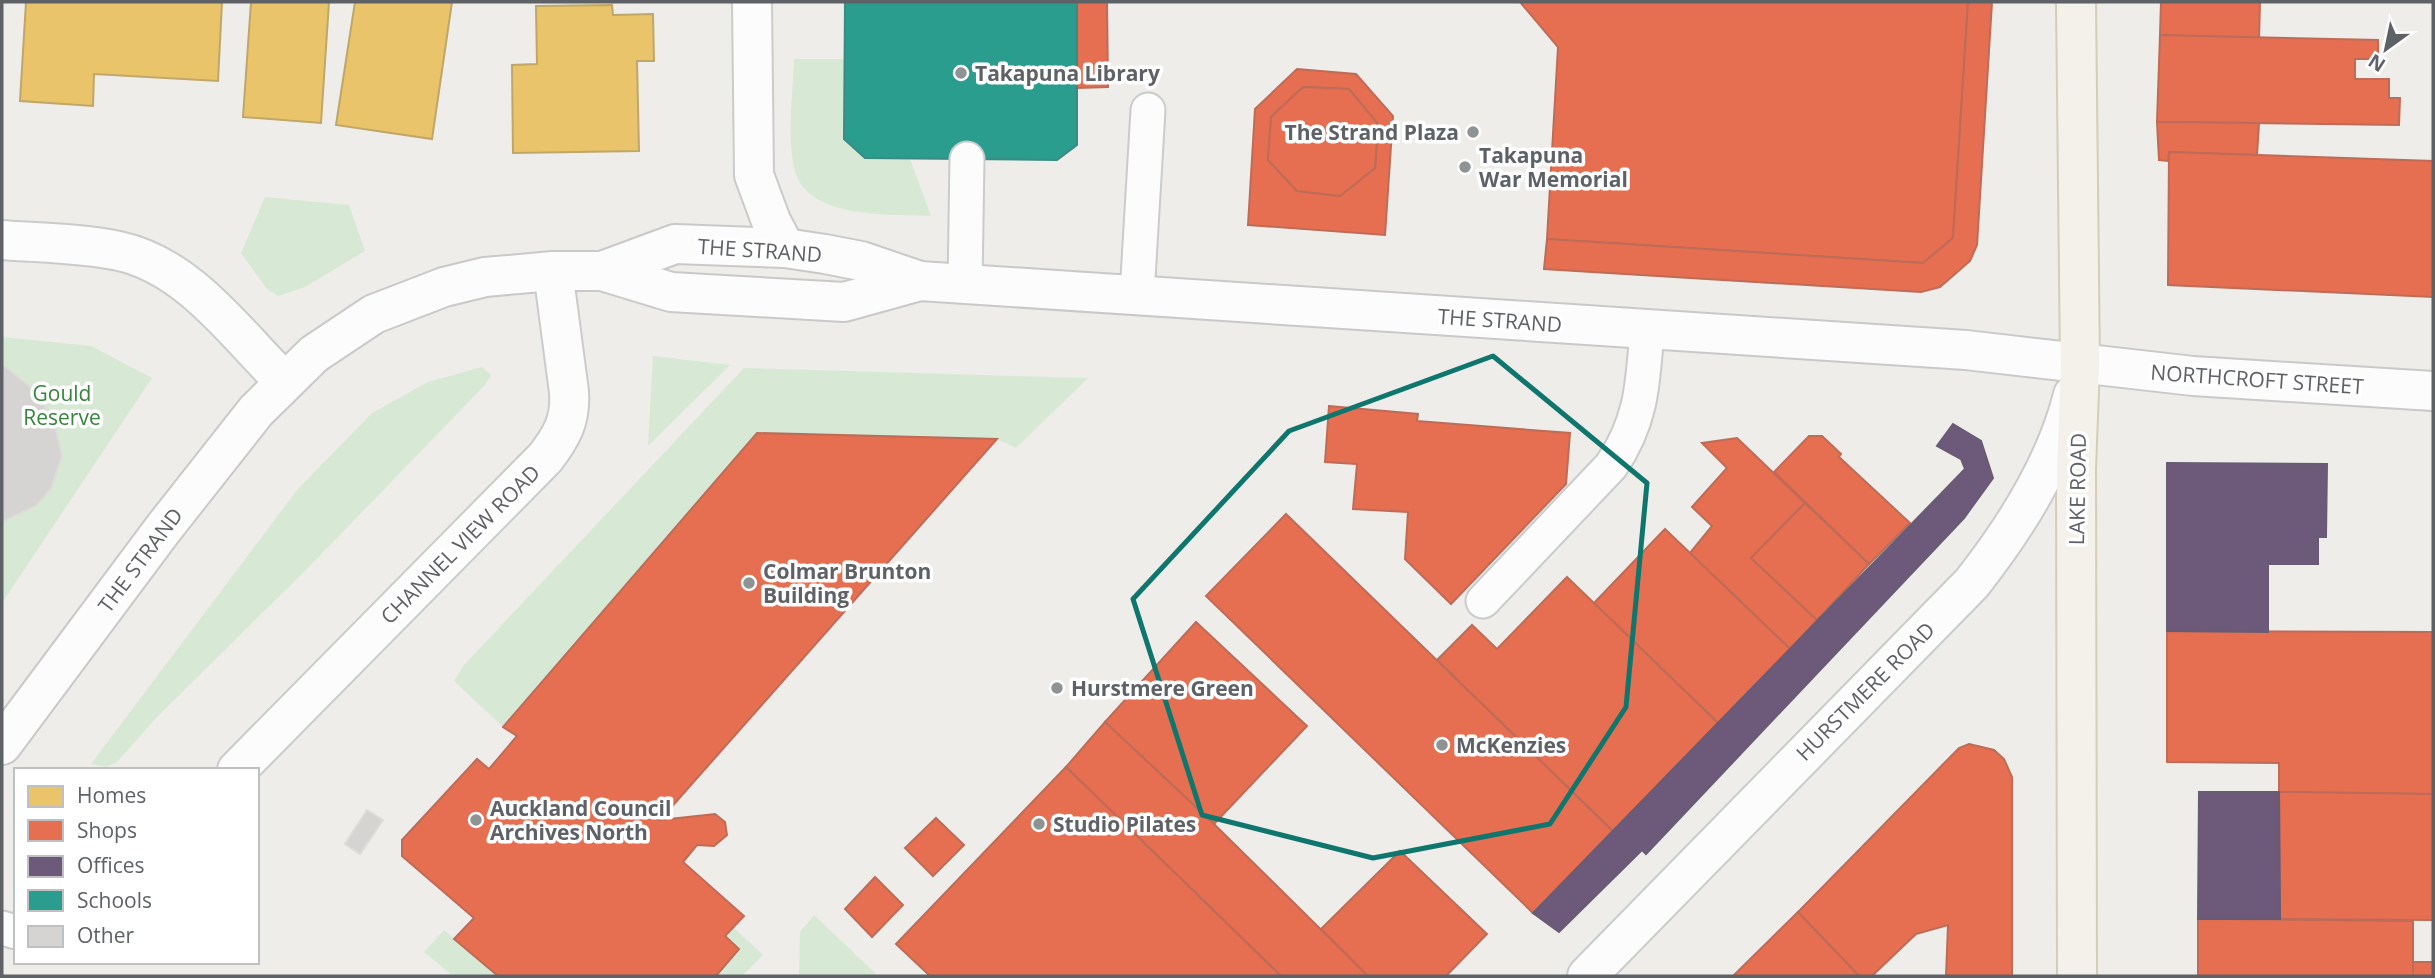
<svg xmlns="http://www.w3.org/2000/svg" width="2435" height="978" viewBox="0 0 2435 978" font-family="'Open Sans',sans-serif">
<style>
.green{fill:#d7e9d5}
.homes{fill:#e9c46a;stroke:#bfa769;stroke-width:2}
.shops{fill:#e76f51;stroke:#be6b58;stroke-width:2;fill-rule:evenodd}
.offices{fill:#6d597a;stroke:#685c74;stroke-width:2}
.schools{fill:#2a9d8f;stroke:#3a8b83;stroke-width:2}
.building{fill:#d5d4d2;stroke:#dedcd8;stroke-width:2}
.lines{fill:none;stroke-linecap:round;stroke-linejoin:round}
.lane-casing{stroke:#cacbcb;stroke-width:37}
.street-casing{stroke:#cacbcb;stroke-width:42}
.secondary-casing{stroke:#c9c9ca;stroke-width:42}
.primary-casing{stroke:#d5cdb8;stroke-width:42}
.lane{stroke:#fcfcfc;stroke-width:33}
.street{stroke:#fcfcfc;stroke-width:38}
.secondary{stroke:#fcfcfc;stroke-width:38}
.primary{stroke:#f3f1e9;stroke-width:38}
.marked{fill:none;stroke:#0f766e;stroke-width:5;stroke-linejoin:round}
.poi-dot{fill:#909394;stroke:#fff;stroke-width:2.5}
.labels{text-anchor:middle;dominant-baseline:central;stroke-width:7;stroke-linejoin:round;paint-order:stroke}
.poi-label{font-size:21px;font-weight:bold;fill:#5e6267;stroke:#fff;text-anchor:start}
.street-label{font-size:21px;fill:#5e6267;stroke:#fff}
.park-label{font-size:21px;fill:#38843c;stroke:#fff}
</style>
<rect width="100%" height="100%" fill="#eeede9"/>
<g class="green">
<path d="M794,59H845L844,139L865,158L910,159L931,216C890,214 804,220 794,167C787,133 793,93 794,59Z"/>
<path d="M265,197L349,205L365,251L305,287L278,296L267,289L241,253Z"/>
<path d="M2,337L91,346L152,378L2,603Z"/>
<path d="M653,356L730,365L648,446Z"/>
<path d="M482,367L491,375L485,385L305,571L157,717L117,762L106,767L91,764L297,490L372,413L428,382Z"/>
<path d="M744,368L1088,378L1016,448L997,439L757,433L503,727L454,681L464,665Z"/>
<path d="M814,915L878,976H799L800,932Z"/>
<path d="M733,927L763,955L742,976H716L739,949L725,936Z"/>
<path d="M444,930L498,976H453L424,952Z"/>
</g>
<g class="homes">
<path d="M26,2H222L218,81L94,74L93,106L20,101Z"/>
<path d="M251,2H329L321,123L243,117Z"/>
<path d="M355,2H452L432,139L336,125Z"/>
<path d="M612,5L613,15L653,14L654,61H637L639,151L513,153L512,65L537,64L536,6Z"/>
</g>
<g class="shops">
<path d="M1077,2H1107L1108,87L1077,88Z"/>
<path d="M1520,2H1968L1953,238L1923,263L1547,239L1558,47Z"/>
<path d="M1968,2H1992L1977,245L1970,261L1940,287L1921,292L1544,269L1547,239L1923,263L1953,238Z"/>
<path d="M2161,2H2260L2259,39L2160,35Z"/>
<path d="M2160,35L2378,40V59H2355V79H2389V98H2400L2399,125L2157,122Z"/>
<path d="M1297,69L1356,74L1393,116L1385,235L1248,225L1255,109ZM1303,87L1349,89L1378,124L1375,168L1340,196L1297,191L1268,160L1271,117Z"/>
<path d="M1303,87L1349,89L1378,124L1375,168L1340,196L1297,191L1268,160L1271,117Z"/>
<path d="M2157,122L2259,123L2257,155L2169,152L2168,161L2159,160Z"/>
<path d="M2169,152L2433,161V297L2168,285Z"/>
<path d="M1329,406L1418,414L1417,421L1570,433L1566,484L1451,604L1405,559L1408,512L1353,509L1357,464L1325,462Z"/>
<path d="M757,433L997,439L660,820L715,814L725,822L727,835L714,846L697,845L683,862L744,916L725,936L739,949L716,976H498L454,939L474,918L402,856V840L477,759L489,769L517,736L503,727Z"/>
<path d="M1809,436H1822L1841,454L1839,457L1910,523L1869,564L1774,472Z"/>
<path d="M1737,438L1805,503L1751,558L1817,620L1790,649L1690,553L1712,526L1692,507L1727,468L1702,443Z"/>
<path d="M1805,503L1869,564L1817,620L1751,558Z"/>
<path d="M1286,514L1613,831L1533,913L1206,596Z"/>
<path d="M1665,529L1790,649L1718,723L1594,603Z"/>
<path d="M1567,577L1718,723L1613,831L1437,660L1472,625L1497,649Z"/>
<path d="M1196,622L1307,726L1214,824L1105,722Z"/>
<path d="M2167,631L2433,632V794L2279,792V763L2167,762Z"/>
<path d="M1105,722L1214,824L1368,976H1281L1066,767Z"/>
<path d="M1969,744L1994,750L2004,759L2012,777V976H1946L1948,925L1916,934L1872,976H1859L1798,912L1959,748Z"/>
<path d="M1066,767L1281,976H930L896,944Z"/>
<path d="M2279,792L2433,794V920L2280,919Z"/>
<path d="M936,818L964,845L933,876L905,848Z"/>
<path d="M1400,851L1487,934L1446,976H1368L1321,929Z"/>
<path d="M875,877L903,905L872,937L845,909Z"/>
<path d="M1798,912L1859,976H1733Z"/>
<path d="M2198,919L2413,921V976H2198Z"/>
<rect x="2413" y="962" width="20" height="14"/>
</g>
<g class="offices">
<path d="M1953,424L1981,441L1993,478L1964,518L1646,854L1642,850L1559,932L1533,913L1965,469L1961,459L1937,446Z"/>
<path d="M2167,463L2327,464L2326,537H2318V564H2268V632L2167,631Z"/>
<path d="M2199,792H2279L2280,919H2198Z"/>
</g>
<path class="schools" d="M845,2H1077V145L1057,160L865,158L844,139Z"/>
<g class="building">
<path d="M2,364L35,391L54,421L62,456L51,489L36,506L2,522Z"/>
<path d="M367,810L383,820L360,854L345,844Z"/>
</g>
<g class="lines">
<defs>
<g id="lane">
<path d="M965,285L967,159"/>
<path d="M1137,295L1148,110"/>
<path d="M1483,601L1611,466C1642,421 1643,383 1647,329"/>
<path d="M2,928L16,932"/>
</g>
<g id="street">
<path d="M752,2L754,175L771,221L785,248"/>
<path d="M2,240C40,243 81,243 119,251C189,266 236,334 284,381"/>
<path d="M237,770L545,458C562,436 571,420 569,392L553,271"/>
<path d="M1587,976L1972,583C2016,527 2056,464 2073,395"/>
</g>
<g id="secondary">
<path d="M602,271L675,244L785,248L825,254L861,261L920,281L1966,350L2193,376L2433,391"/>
<path d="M2,745L163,529L256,411L314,354L374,314L444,287L485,277L553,271H602L671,292L844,302L920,281"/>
</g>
<path id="primary" d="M2076,2L2080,365L2076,468L2077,976"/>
</defs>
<use href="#lane" class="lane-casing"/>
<use href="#street" class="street-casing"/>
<use href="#secondary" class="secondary-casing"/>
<use href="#primary" class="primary-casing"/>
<use href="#lane" class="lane"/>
<use href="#street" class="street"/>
<use href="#secondary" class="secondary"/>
<use href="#primary" class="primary"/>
</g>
<path class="marked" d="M1493,356L1647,483L1626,707L1550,824L1373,858L1202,815L1133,599L1289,431Z"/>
<g class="poi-dot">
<circle cx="961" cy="73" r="7"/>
<circle cx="1473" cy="132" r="7"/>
<circle cx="1465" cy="167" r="7"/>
<circle cx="749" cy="583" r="7"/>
<circle cx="1057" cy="688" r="7"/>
<circle cx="1442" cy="745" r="7"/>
<circle cx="476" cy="820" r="7"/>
<circle cx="1039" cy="824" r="7"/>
</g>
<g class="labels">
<g class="poi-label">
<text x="975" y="73">Takapuna Library</text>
<text x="1459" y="132" text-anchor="end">The Strand Plaza</text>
<text x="1479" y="155">Takapuna<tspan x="1479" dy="24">War Memorial</tspan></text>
<text x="763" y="571">Colmar Brunton<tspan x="763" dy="24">Building</tspan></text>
<text x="1071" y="688">Hurstmere Green</text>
<text x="1456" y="745">McKenzies</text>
<text x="490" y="808">Auckland Council<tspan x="490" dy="24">Archives North</tspan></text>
<text x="1053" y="824">Studio Pilates</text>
</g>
<g class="street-label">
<text transform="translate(760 250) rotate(4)">THE STRAND</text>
<text transform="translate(1500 320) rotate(4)">THE STRAND</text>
<text transform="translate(2257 379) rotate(4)">NORTHCROFT STREET</text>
<text transform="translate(2077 489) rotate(-89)">LAKE ROAD</text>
<text transform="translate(460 544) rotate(-45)">CHANNEL VIEW ROAD</text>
<text transform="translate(140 560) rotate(-53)">THE STRAND</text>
<text transform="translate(1865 691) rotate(-45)">HURSTMERE ROAD</text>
</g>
<g class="park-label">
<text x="62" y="393">Gould<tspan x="62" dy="24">Reserve</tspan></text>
</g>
</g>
<rect width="2435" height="978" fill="none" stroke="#5e6267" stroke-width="7"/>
<rect x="14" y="768" width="245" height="196" fill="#ffffff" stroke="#bfc0c2" stroke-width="2"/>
<rect x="28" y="786" width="35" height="21" fill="#e9c46a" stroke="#bfc0c2" stroke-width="2"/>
<text x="77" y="803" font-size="21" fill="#5e6267">Homes</text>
<rect x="28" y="820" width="35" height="21" fill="#e76f51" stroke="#bfc0c2" stroke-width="2"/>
<text x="77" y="838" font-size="21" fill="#5e6267">Shops</text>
<rect x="28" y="856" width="35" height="21" fill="#6d597a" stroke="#bfc0c2" stroke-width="2"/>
<text x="77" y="873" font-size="21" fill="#5e6267">Offices</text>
<rect x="28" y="890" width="35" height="21" fill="#2a9d8f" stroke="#bfc0c2" stroke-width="2"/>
<text x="77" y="908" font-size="21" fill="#5e6267">Schools</text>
<rect x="28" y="926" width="35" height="21" fill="#d5d4d2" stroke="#bfc0c2" stroke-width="2"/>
<text x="77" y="943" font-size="21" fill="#5e6267">Other</text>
<g transform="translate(2386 49) rotate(213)" stroke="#ffffff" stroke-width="5" paint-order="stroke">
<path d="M0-5L12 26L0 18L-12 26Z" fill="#5e6267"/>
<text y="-10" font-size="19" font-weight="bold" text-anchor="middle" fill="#5e6267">N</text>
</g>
</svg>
